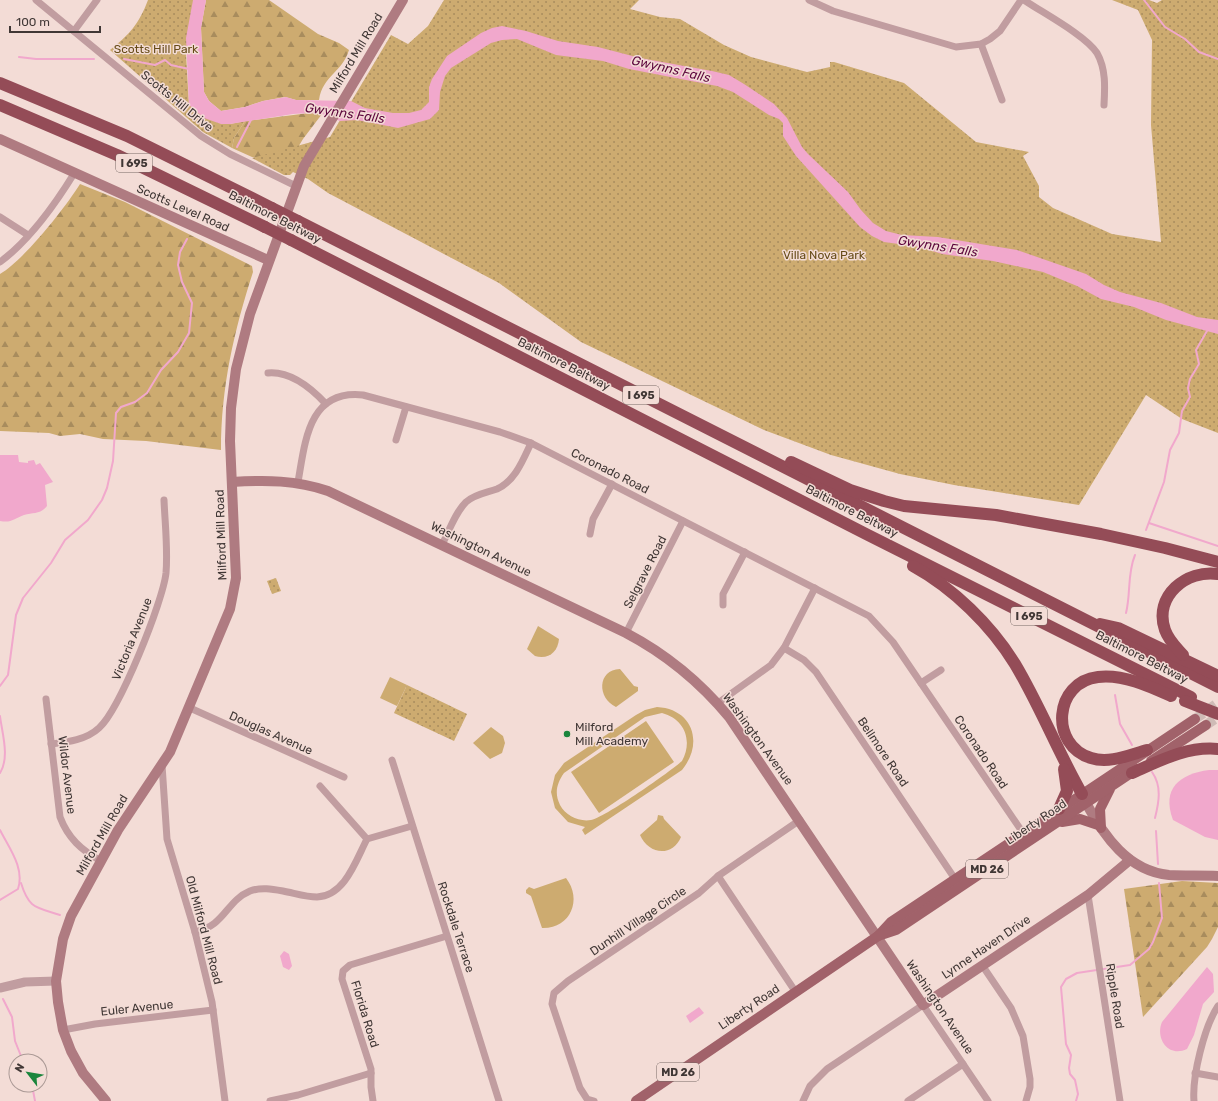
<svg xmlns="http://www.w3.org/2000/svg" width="1218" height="1101" viewBox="0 0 1218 1101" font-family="Rubik,sans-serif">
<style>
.grass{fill:#cdab70;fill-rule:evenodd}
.forest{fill:url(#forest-firs)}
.park{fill:url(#park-dots)}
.water{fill:#f1a8cc}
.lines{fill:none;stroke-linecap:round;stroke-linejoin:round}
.stream{stroke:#f1a8cc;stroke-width:2}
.primary-tunnel{stroke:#cfbbb6;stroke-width:10;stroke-dasharray:10 5;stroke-linecap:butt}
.minor{stroke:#c19da0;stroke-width:7}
.tertiary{stroke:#c19da0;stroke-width:9}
.secondary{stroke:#af7b81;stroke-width:10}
.primary{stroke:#a1626a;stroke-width:10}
.motorway{stroke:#944c57;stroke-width:12}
.motorway-bridge{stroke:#944c57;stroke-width:12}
.poi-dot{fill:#1a853c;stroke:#f3dcd6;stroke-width:1.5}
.labels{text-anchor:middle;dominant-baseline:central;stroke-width:3;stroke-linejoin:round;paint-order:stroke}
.shield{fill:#f3dcd6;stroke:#766865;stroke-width:1}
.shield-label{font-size:11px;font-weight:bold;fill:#403735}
.park-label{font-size:12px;fill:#664b17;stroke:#f3dcd6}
.street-label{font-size:12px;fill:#403735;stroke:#f3dcd6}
.poi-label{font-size:12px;fill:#403735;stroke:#f3dcd6;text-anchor:start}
.water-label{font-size:13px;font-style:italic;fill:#5d063d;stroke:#f3dcd6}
</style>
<defs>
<pattern id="forest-firs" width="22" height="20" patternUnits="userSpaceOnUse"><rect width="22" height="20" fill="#cdab70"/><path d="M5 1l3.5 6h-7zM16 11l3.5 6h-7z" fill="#a88c5d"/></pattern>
<pattern id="park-dots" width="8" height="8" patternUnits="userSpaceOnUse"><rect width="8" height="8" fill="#cdab70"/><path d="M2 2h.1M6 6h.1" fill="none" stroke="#a88c5d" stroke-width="1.8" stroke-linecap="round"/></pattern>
</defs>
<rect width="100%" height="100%" fill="#f3dcd6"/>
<g class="grass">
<path d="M538,626L559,639C558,652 548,660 535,656L527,649Z"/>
<path d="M620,669L634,686L638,687V691L616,707C597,698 597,670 620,669Z"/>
<path d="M390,677L407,685L397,706L380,698Z"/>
<path d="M657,707C693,709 704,743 682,770L585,835L582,830L585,827L568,822L555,808L551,792L555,775L564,763L636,715L645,710ZM662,713C685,719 693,741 682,761C670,772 604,818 591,820C579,822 566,816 560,805C554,793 557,783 564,773L645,717Z"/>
<path d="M646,721L674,762L599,813L571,772Z"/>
<path d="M491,727L503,736L505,743L502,753L490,759L473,743Z"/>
<path d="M658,815L663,816L664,819L681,837C672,858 648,854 640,835L657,820Z"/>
<path d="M566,878C583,900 570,929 542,928L531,896L526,893V890L529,887L534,889Z"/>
</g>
<g class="forest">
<path d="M206,0H269L318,34L339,43L349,50C342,73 323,75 319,100H296L285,97L263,101L245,107L221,111L209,101L204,92L201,28Z"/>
<path d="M309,113L322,114L303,139L288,164L252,157L232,148L234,138L245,121Z"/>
<path d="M80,184L125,202L252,266L253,272C234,331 221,387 221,450L146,441L103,439L80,434L60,436L49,433L0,431V274C24,260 65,208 80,184Z"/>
<path d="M1182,881L1218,883V927L1212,939L1207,947L1143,1017L1124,889Z"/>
</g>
<g class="park">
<path d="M148,0H199L186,54L189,105L230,124L245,121L234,138L232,148L203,132L110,50C129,35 139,24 148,0Z"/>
<path d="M444,0H639L630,9L660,17L680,19L724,45L751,57L807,72L830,67V62H834L904,83L976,142L1029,152L1023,156L1039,186V197L1053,208L1112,234L1161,242L1151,125L1152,40L1138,10L1112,0H1149L1157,3L1162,0H1218V433L1182,419L1146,395L1079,505L954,485L900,474L831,455L764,430L581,342L499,283L328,193L308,179L293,172L290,175H284L252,158L330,137L391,35L408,44L428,26Z"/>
<path d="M276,578L281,591L272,594L267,581Z"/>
<path d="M407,685L467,714L454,741L394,713Z"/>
</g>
<g class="water">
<path d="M193,0H206L201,28L204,92L209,101L221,111L245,107L263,101L286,97L296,100L351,101L365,108L393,113H409L421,110L429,102V87L432,79L447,56L481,33L492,28L502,26L526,31L558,41L598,47L640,58L712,71L729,75L744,84L774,104L787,118L802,147L808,154L848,192L861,210L873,223L886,231L902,235L938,237L1017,250L1086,274L1104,285L1120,292L1161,303L1197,317L1218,320V334L1166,320L1134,307L1101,299L1077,286L1043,272L993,261L942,254L920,247L884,242L872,236L860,227L796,156L783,136V123L779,119L769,115L733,92L717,86L629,69L603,61L556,55L517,39L502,40L491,43L451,68L445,76L440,92L439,110L430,119L398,128L357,120L340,121L322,114L309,113L293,114L230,124H221L204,118L189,105L186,38Z"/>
<path d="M0,455H18L19,462L28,463V461L34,460L36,465L40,463L53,482L45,485L47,506C40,515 33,512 24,515C13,519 12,523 0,521Z"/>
<path d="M1209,770H1218V840L1205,837L1173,820C1161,788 1180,774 1209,770Z"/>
<path d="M284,951L289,954L292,966L289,970L283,967L280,956Z"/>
<path d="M1207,967L1213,974L1214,992L1203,1004L1194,1035L1187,1049C1168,1058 1155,1038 1162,1022Z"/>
<path d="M699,1007L704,1013L690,1023L686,1016Z"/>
</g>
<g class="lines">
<g class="stream">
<path d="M1144,0L1165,27L1185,39L1199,52L1218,59"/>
<path d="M19,57L36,59H94"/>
<path d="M124,59L155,65L165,60L171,65L189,69"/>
<path d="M237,147L252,118"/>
<path d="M1149,523L1218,546"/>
<path d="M1146,530L1164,482L1170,450L1179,433L1182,411L1190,397L1188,388L1190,379L1199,364L1196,350L1207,331"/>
<path d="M1126,613C1131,593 1127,574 1135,555"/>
<path d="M0,686L8,675L16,615L23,598L51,563L65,540L88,520L102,500L107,488L113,461L116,413L121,407L135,402L147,393L161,370L178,352L189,333L192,303L182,282L178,265L180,252L187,239"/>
<path d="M1115,695L1120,724L1132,745"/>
<path d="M0,716C2,733 10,757 0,773"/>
<path d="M1152,772C1162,786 1159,802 1155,818"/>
<path d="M0,830C9,848 25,868 18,889L0,900"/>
<path d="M1156,831L1158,864"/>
<path d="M21,883C29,909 36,907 60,915"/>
<path d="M3,999L12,1017L15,1041L23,1061"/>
<path d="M32,1085L35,1101"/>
<path d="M1076,1101L1078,1094L1075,1080L1070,1074L1069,1068L1071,1055L1066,1044L1061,987L1066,979L1077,973L1130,965L1149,949L1153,942L1162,918L1159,883"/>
</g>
<g class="primary-tunnel">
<path d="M1195,719L1218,703"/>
<path d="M1206,725L1218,717"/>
</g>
<g class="minor">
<path d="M36,0L201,136L230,154L296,186"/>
<path d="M809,0L833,11L956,47L981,44L990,39L1000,31L1021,0"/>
<path d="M1024,0C1043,13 1085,35 1097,53C1106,69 1105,87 1104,105"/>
<path d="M74,31L97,0"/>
<path d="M981,44L1002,100"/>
<path d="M0,217L28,235"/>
<path d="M0,262C30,240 56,203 75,172"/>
<path d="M268,373C290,371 312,389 326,404"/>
<path d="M396,440L406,407"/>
<path d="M298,482C305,443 308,389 363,395L500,432L531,443L869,616L893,642L1023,833"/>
<path d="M590,534L593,519L612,484"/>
<path d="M442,545C449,531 455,513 466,502C475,494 486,493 497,489C515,481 523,460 531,443"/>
<path d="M723,605V594L745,552"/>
<path d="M626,633L683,521"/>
<path d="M784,648L804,660L816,672L955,879"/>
<path d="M921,683L941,670"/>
<path d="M46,699L60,817C68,838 81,850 101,861"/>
<path d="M718,703L771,665L784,648L815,588"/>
<path d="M190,708L344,777"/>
<path d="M51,744C68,742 86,740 99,728C120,709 163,601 166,573C168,549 165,524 164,500"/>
<path d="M392,760L499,1101"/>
<path d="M162,765L167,839L195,932L212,1002L225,1101"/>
<path d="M320,786L367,839"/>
<path d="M718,876L795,991"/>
<path d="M1088,895L1120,1101"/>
<path d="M195,932C225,926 226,901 250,891C261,887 272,889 283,891C294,893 306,897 317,897C345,896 356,860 367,839L412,826"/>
<path d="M982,965L1011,1008L1023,1036L1030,1079V1087L1026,1101"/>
<path d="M63,1030L95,1024L213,1010"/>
<path d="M1195,1073L1218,1077"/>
<path d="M270,1101L298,1095L371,1073"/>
<path d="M373,1101L371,1087V1069L342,979L343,971L350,965L447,936"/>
<path d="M594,1101L587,1099L580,1088L552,1004L554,993L568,981L699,893L718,876L800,820"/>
<path d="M803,1101L810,1086L827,1069L923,1005L988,1101"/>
<path d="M908,1101L963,1064"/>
<path d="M1194,1101C1192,1077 1204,1027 1218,1006"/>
</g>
<path class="tertiary" d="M0,988L25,982L56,981"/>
<g class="secondary">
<path d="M0,139L268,260"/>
<path d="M232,482C266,480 296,480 328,491L626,633C666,654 700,682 729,717L923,1005L1088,895L1130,860"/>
<path d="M1086,803C1104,836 1128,871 1169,875C1185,876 1202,875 1218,876"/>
<path d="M106,1101L83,1073L71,1051L63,1030L58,1002L56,981L63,939L71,916L118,830L170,752L230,609L236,578L230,441L231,408L236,369L250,314L304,166L403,0"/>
</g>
<g class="primary">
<path d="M1151,761L1206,725"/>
<path d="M1062,822L1080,819L1098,825"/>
<path d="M1101,828L1100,809L1110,789"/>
<path d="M878,936L891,922L1195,719"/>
<path d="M636,1101L878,936L896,930L1137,769"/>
</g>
<g class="motorway">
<path d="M0,83L127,136L272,208"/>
<path d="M0,105L117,155L265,227"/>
<path d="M298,221L1218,687"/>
<path d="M291,240L868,535L1191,697"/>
<path d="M791,462L850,490L884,501L904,506L996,515L1101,534L1165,548L1218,562"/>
<path d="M913,566C953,588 991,625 1015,664C1040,706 1058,752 1082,794"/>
<path d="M1100,624L1118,628L1218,676"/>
<path d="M1183,655C1176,647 1169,641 1165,630C1153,596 1187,569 1218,574"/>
<path d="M1147,750C1129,755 1109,764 1091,758C1049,745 1054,682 1098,677C1123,674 1149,686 1171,696"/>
<path d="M1132,773C1159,761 1187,746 1218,749"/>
<path d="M1059,809L1067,791L1064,769"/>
</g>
<g class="motorway-bridge">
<path d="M272,208L298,221"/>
<path d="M265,227L291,240"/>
<path d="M1185,701L1218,714"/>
</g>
</g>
<circle class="poi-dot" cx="567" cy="734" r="4"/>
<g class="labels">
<g class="shield">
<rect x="116" y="154" width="36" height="18" rx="3"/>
<rect x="623" y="386" width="36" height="18" rx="3"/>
<rect x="1011" y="607" width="36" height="18" rx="3"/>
<rect x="966" y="860" width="42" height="18" rx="3"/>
<rect x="657" y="1063" width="42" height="18" rx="3"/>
</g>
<g class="shield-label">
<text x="134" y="163">I 695</text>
<text x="641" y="395">I 695</text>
<text x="1029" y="616">I 695</text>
<text x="987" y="869">MD 26</text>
<text x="678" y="1072">MD 26</text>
</g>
<g class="park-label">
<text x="156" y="49">Scotts Hill Park</text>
<text x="824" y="255">Villa Nova Park</text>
</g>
<g class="street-label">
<text transform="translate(356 53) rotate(-59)">Milford Mill Road</text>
<text transform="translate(177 101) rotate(39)">Scotts Hill Drive</text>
<text transform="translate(183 208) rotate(24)">Scotts Level Road</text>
<text transform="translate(275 217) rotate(27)">Baltimore Beltway</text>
<text transform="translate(564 364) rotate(27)">Baltimore Beltway</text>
<text transform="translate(610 471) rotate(27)">Coronado Road</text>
<text transform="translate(852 511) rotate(27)">Baltimore Beltway</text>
<text transform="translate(221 535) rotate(-92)">Milford Mill Road</text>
<text transform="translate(481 549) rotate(26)">Washington Avenue</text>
<text transform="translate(645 572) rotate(-63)">Selgrave Road</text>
<text transform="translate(132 639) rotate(-68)">Victoria Avenue</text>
<text transform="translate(1142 657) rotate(27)">Baltimore Beltway</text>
<text transform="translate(271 733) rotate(24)">Douglas Avenue</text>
<text transform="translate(758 739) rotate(54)">Washington Avenue</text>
<text transform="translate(883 752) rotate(56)">Bellmore Road</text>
<text transform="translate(981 752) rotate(56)">Coronado Road</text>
<text transform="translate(67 775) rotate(83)">Wildor Avenue</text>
<text transform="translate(1036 822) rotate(-34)">Liberty Road</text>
<text transform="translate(102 835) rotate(-60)">Milford Mill Road</text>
<text transform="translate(638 921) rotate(-34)">Dunhill Village Circle</text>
<text transform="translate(456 927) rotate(72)">Rockdale Terrace</text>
<text transform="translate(204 930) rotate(75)">Old Milford Mill Road</text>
<text transform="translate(986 947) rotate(-34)">Lynne Haven Drive</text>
<text transform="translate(1115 996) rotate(81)">Ripple Road</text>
<text transform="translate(749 1007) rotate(-34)">Liberty Road</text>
<text transform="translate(940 1007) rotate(56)">Washington Avenue</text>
<text transform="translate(137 1008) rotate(-6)">Euler Avenue</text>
<text transform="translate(365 1014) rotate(73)">Florida Road</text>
</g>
<g class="poi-label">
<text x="575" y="727">Milford<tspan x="575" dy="14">Mill Academy</tspan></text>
</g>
<g class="water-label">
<text transform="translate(671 69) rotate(13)">Gwynns Falls</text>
<text transform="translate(345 113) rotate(8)">Gwynns Falls</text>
<text transform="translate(938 246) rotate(9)">Gwynns Falls</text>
</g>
</g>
<g transform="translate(28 1073) rotate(301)"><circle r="19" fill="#f3dcd6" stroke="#ab9a96"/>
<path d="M0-3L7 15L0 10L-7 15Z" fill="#1a853c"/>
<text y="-6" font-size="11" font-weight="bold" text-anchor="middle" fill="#403735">N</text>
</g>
<path d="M10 26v6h90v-6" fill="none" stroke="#403735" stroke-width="2"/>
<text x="16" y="26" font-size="12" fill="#403735" stroke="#f3dcd6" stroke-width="3" paint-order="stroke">100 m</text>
</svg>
